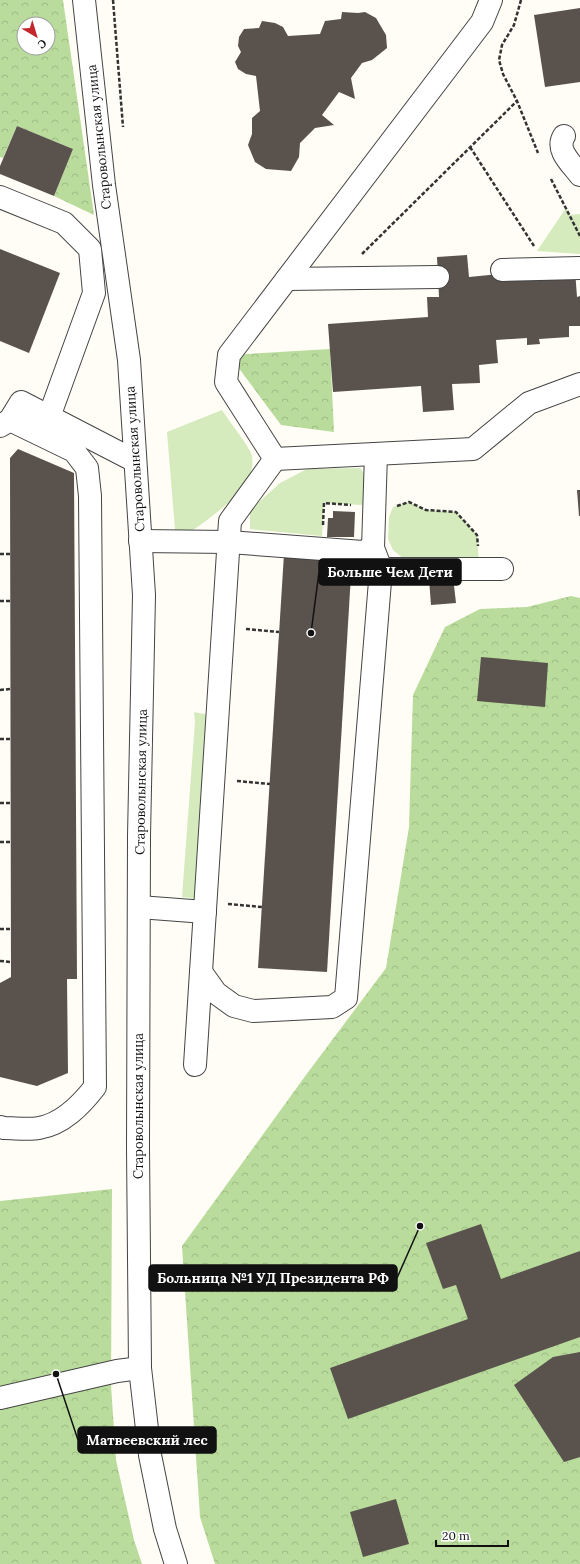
<svg xmlns="http://www.w3.org/2000/svg" width="580" height="1564" viewBox="0 0 580 1564" font-family="Lora,serif">
<style>
.grass{fill:#d5ebbd}
.forest{fill:url(#forest-crowns);fill-rule:evenodd}
.building{fill:#5a524d}
.lines{fill:none;stroke-linecap:round;stroke-linejoin:round}
.minor-casing{stroke:#444;stroke-width:24}
.path{stroke:#333;stroke-width:2.5;stroke-dasharray:4 2;stroke-linecap:butt}
.minor{stroke:#fff;stroke-width:22}
.labels{text-anchor:middle;dominant-baseline:central;stroke-width:4;stroke-linejoin:round;paint-order:stroke}
.street-label{font-size:13px;fill:#111;stroke:#fff}
.leader{fill:none;stroke:#111;stroke-width:1.5}
.callout-dot{fill:#111;stroke:#fff;stroke-width:1.5}
.callout{fill:#111;stroke:#111;stroke-width:1.5}
.callout-label{font-size:14px;text-anchor:middle;font-weight:bold;fill:#fff}
</style>
<defs>
<pattern id="forest-crowns" width="20" height="18" patternUnits="userSpaceOnUse"><rect width="20" height="18" fill="#b9dc9c"/><path d="M2 6a3 3 0 1 1 6 0M12 15a3 3 0 1 1 6 0" fill="none" stroke="#9ebc85"/></pattern>
</defs>
<rect width="100%" height="100%" fill="#fffdf5"/>
<g class="grass">
<path d="M566,208L570,215L580,214V254L537,251Z"/>
<path d="M222,410C229,421 246,442 251,453C263,488 200,524 176,542L167,432Z"/>
<path d="M360,468L364,473L368,497L362,505L324,503L322,536L250,529V510L280,483L307,469Z"/>
<path d="M409,502L426,510L456,512L477,535L479,563L410,564L393,550L388,539L389,517L393,507Z"/>
<path d="M194,712L218,717L206,900L182,897L195,722Z"/>
</g>
<g class="forest">
<path d="M0,0H63L94,215L54,196L73,149L17,126L3,158L0,157ZM24,24H48V48H24Z"/>
<path d="M330,349L334,432L281,425L229,355Z"/>
<path d="M571,596L580,598V1564H215L200,1517L182,1246L306,1075L386,968L409,827L413,695L445,627L480,609L527,607Z"/>
<path d="M112,1189L111,1385L116,1460L134,1540L142,1564H0V1201Z"/>
</g>
<g class="building">
<path d="M580,8V82L545,87L534,15Z"/>
<path d="M342,12L358,13L365,12L376,18L386,35L387,48L372,60L362,63L351,78L355,99L339,92L322,115L334,125L315,128L300,143L299,157L291,171L266,169L255,162L248,145L252,134V118L260,111L256,76L246,74L238,69L235,62L241,52L238,46L239,37L244,29L259,28L262,21L275,23L283,27L288,36L320,34L325,21L341,19Z"/>
<path d="M17,126L73,149L54,196L0,174V166Z"/>
<path d="M0,249L60,273L29,353L0,341Z"/>
<path d="M467,255L469,277L549,269L575,270L577,297L580,296V326H569V337L539,339L540,344L527,345V338L496,340L498,363L479,365L480,383L452,384L454,410L423,412L421,386L333,392L328,324L428,317L427,297H439L437,257Z"/>
<path d="M18,449L74,473L77,979H67L68,1073L37,1086L0,1077V983L11,977L10,458Z"/>
<path d="M577,490H580V516H579Z"/>
<path d="M333,511L355,512L354,537H327L328,518H333Z"/>
<path d="M284,554L352,558L327,972L258,968Z"/>
<path d="M453,577L456,603L431,605L429,579Z"/>
<path d="M481,657L548,663L545,707L477,701Z"/>
<path d="M481,1224L501,1279L580,1251V1337L348,1419L330,1368L468,1319L456,1285L443,1289L426,1243Z"/>
<path d="M580,1352V1457L564,1462L514,1385L553,1357Z"/>
<path d="M396,1499L409,1544L363,1557L350,1512Z"/>
</g>
<g class="lines">
<defs>
<g id="minor">
<path d="M84,0L104,185L129,360L144,595L139,836L138,1148L140,1368L150,1455L165,1529L176,1564"/>
<path d="M564,136C555,150 572,164 580,175"/>
<path d="M0,197L64,223L90,249L94,293L49,417"/>
<path d="M502,270L580,268"/>
<path d="M287,279L438,277"/>
<path d="M0,426L10,420L21,402L135,461"/>
<path d="M275,459L473,449L529,403L580,384"/>
<path d="M140,541L229,542L363,552L373,548"/>
<path d="M381,569H502"/>
<path d="M139,907L205,912"/>
<path d="M201,972L216,993L234,1006L253,1011L332,1007L346,998L381,569L373,548L376,454"/>
<path d="M195,1065L230,521L275,459L226,382L229,355L482,22L491,0"/>
<path d="M0,1127L4,1128C15,1128 28,1130 39,1128C63,1124 81,1105 95,1087L90,496L87,468L74,451L10,420"/>
<path d="M0,1398L117,1371L140,1368"/>
</g>
</defs>
<use href="#minor" class="minor-casing"/>
<g class="path">
<path d="M113,0L123,127"/>
<path d="M521,0L514,25L502,45L499,60L503,74L517,101L538,153"/>
<path d="M470,147L534,246"/>
<path d="M551,179L580,236"/>
<path d="M362,254L517,101"/>
<path d="M397,506L409,502L426,510L456,512L477,535L478,546"/>
<path d="M323,525L324,503L351,505"/>
<path d="M0,554H10"/>
<path d="M0,601H10"/>
<path d="M246,629L279,632"/>
<path d="M0,690L10,689"/>
<path d="M0,739H10"/>
<path d="M237,781L270,784"/>
<path d="M0,803H10"/>
<path d="M0,842H10"/>
<path d="M228,904L262,907"/>
<path d="M0,929H11"/>
<path d="M0,961L11,962"/>
</g>
<use href="#minor" class="minor"/>
</g>
<g class="labels">
<g class="street-label">
<text transform="translate(99 137) rotate(-96)">Староволынская улица</text>
<text transform="translate(135 459) rotate(-94)">Староволынская улица</text>
<text transform="translate(141 782) rotate(-89)">Староволынская улица</text>
<text transform="translate(138 1106) rotate(-90)">Староволынская улица</text>
</g>
</g>
<path class="leader" d="M311 633L319 572M420 1226L397 1278M56 1374L78 1440"/>
<g class="callout-dot">
<circle cx="311" cy="633" r="4"/>
<circle cx="420" cy="1226" r="4"/>
<circle cx="56" cy="1374" r="4"/>
</g>
<g class="callout">
<rect x="319" y="559" width="142" height="26" rx="4"/>
<rect x="149" y="1265" width="248" height="26" rx="4"/>
<rect x="78" y="1427" width="138" height="26" rx="4"/>
</g>
<g class="callout-label">
<text x="390" y="577">Больше Чем Дети</text>
<text x="273" y="1283">Больница №1 УД Президента РФ</text>
<text x="147" y="1445">Матвеевский лес</text>
</g>
<g transform="translate(36 36) rotate(142)"><circle r="19" fill="#ffffff" stroke="#a0a0a0"/>
<path d="M0-3L7 15L0 10L-7 15Z" fill="#c4262e"/>
<text y="-6" font-size="11" font-weight="bold" text-anchor="middle" fill="#111111">С</text>
</g>
<path d="M436 1540v6h72v-6" fill="none" stroke="#111111" stroke-width="2"/>
<text x="442" y="1540" font-size="12" fill="#111111" stroke="#ffffff" stroke-width="3" paint-order="stroke">20 m</text>
</svg>
